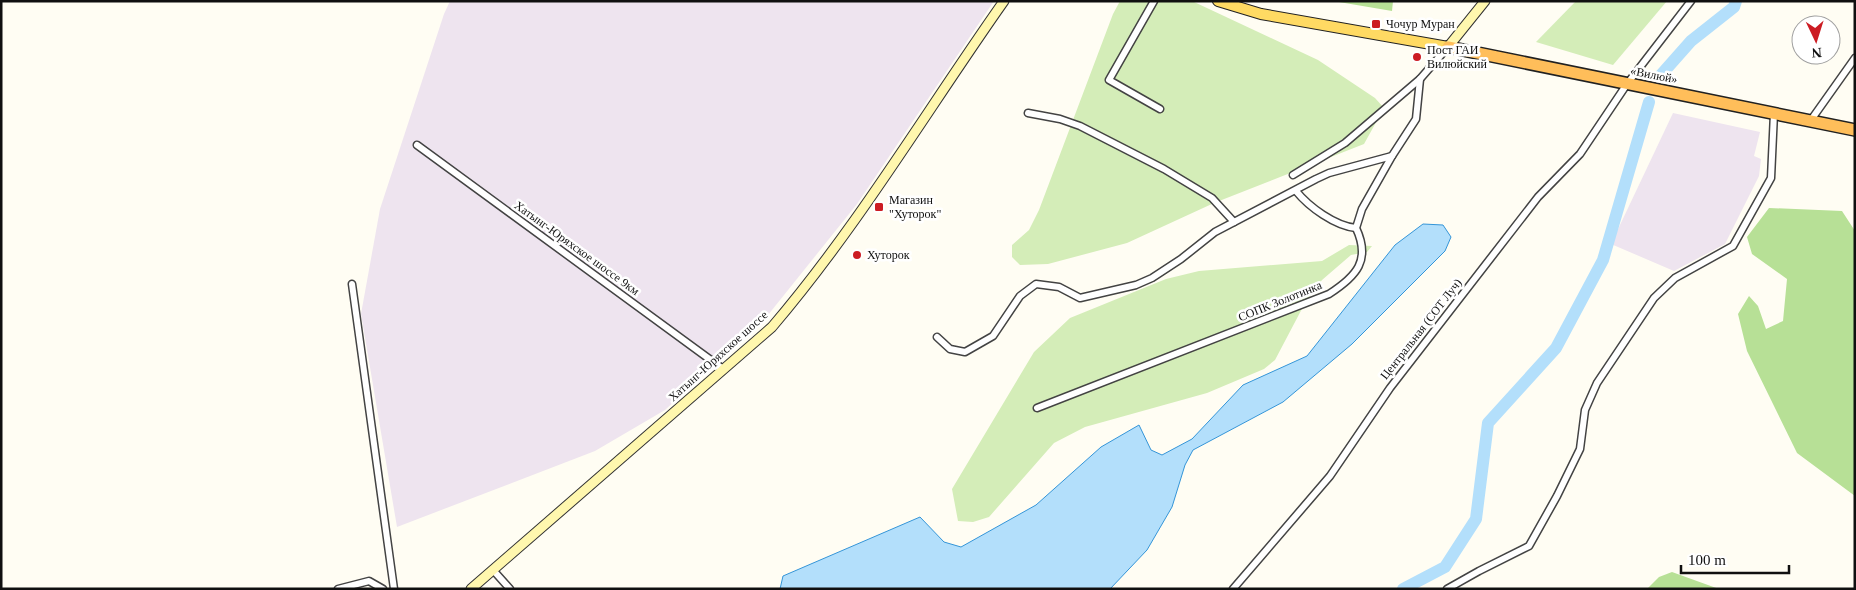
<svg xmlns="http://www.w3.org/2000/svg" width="1856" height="590" viewBox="0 0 1856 590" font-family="'Times New Roman',serif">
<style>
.industrial{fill:#eee4ef}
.green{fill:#d4edb8}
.forest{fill:#b7e096}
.water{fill:#b3dffb;stroke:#3495d8}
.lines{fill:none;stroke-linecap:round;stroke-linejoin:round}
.river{stroke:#b3dffb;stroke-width:12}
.minor-casing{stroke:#434343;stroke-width:9}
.secondary-casing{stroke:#323232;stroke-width:11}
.primary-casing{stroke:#212121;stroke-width:12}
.trunk-casing{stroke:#212121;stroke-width:14}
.minor{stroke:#fff;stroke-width:6}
.secondary{stroke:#fff7ae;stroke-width:9}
.primary{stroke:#ffda63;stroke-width:10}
.trunk{stroke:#ffbe5a;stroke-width:11}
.poi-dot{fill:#cc1c23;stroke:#fff;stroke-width:2}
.labels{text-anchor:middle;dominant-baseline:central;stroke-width:5;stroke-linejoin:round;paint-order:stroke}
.poi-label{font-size:12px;fill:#101010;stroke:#fff;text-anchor:start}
.street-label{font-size:12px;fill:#101010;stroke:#fff}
</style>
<rect width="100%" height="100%" fill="#fffdf3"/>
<g class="industrial">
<path d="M450,1H994L857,204L768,315L665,410L595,451L397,527L361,314L380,209L444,14Z"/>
<path d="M1673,113L1760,132L1754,156L1761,159L1759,176L1725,244L1674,271L1611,244Z"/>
</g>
<g class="green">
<path d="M1120,1H1192L1318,60L1375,98L1384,108L1364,144L1214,203L1127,243L1048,264L1020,265L1012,257V245L1029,230L1039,210L1113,14Z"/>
<path d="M1576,1H1667L1613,65L1536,42Z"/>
<path d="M1349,245L1372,246L1367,252L1351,255L1322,280L1305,303L1275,360L1264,369L1207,393L1085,427L1054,443L989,517L973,522L958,521L952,489L1034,352L1070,318L1166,279L1199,271L1322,261Z"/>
</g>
<g class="forest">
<path d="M1333,1H1393L1392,11Z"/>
<path d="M1769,208L1842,211L1855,231V496L1797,453L1747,351L1738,314L1749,296L1758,306L1766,329L1783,321L1787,279L1752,254L1747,237Z"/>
<path d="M1672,572L1719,589H1647L1659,577Z"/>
</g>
<path class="water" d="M1423,224L1443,225L1451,237L1445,251L1352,344L1283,402L1193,450L1185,465L1172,507L1147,550L1110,589H780L783,576L920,517L944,542L961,547L1036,505L1101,447L1139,425L1151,450L1162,455L1192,439L1243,385L1307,356L1395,245Z"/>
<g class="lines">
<g class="river">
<path d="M1660,76L1691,41L1734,7L1736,1"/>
<path d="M1403,589L1445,567L1476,519L1488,423L1556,348L1603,260L1649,102"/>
</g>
<defs>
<g id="minor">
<path d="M1154,1L1109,80L1160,109"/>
<path d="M1028,113L1060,119L1080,126L1164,169L1212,198L1234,222"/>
<path d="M1811,120L1855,58"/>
<path d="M417,145L723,369"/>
<path d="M1293,175L1345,143L1420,79L1448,47"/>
<path d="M1296,191C1309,207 1335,226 1356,228"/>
<path d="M352,284L394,589"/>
<path d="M937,337L950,349L965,352L993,336L1020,296L1036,284L1059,287L1080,298L1136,285L1152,278L1181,259L1215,232L1316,179L1329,173L1392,156"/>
<path d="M1037,408L1329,294C1357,276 1371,260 1356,228L1362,209L1392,156L1416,119L1420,79"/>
<path d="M493,570L510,589"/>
<path d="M338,589L369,581L383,589"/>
<path d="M1233,589L1330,476L1390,388L1538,197L1580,154L1627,84L1691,1"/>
<path d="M1447,589L1479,571L1529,546L1557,496L1580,449L1585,410L1597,383L1654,298L1675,278L1733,246L1771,178L1774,113"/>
</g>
<g id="secondary">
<path d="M1448,47L1485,1"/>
<path d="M471,589L772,327C859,225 927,110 1004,1"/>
</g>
<path id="primary" d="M1218,1L1261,14L1448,47"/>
<path id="trunk" d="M1448,47L1855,130"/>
</defs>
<use href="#minor" class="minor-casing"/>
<use href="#secondary" class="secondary-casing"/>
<use href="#primary" class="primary-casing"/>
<use href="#trunk" class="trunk-casing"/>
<use href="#minor" class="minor"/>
<use href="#secondary" class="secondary"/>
<use href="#primary" class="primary"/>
<use href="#trunk" class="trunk"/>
</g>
<g class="poi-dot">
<rect x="1371" y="19" width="10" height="10" rx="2.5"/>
<circle cx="1417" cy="57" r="5"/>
<rect x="874" y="202" width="10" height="10" rx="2.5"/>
<circle cx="857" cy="255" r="5"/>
</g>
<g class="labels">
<g class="poi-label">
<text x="1386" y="24">Чочур Муран</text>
<text x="1427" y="50">Пост ГАИ<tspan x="1427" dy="14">Вилюйский</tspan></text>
<text x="889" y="200">Магазин<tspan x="889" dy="14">"Хуторок"</tspan></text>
<text x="867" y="255">Хуторок</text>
</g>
<g class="street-label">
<text transform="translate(1654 75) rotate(11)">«Вилюй»</text>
<text transform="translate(577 248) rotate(36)">Хатынг-Юряхское шоссе 9км</text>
<text transform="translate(1280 301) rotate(-22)">СОПК Золотинка</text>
<text transform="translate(1421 329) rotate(-52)">Центральная (СОТ Луч)</text>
<text transform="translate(718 356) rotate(-42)">Хатынг-Юряхское шоссе</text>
</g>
</g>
<rect width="1856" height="590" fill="none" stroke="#101010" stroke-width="5"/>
<g transform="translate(1816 40) rotate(176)"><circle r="24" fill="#ffffff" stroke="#9f9f9f"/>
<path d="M0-4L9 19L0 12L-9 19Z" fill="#cc1c23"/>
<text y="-8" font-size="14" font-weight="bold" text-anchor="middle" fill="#101010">N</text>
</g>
<path d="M1681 565v8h108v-8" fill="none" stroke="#101010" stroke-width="2.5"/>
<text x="1688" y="565" font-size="15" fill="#101010" stroke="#ffffff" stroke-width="4" paint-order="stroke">100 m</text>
</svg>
